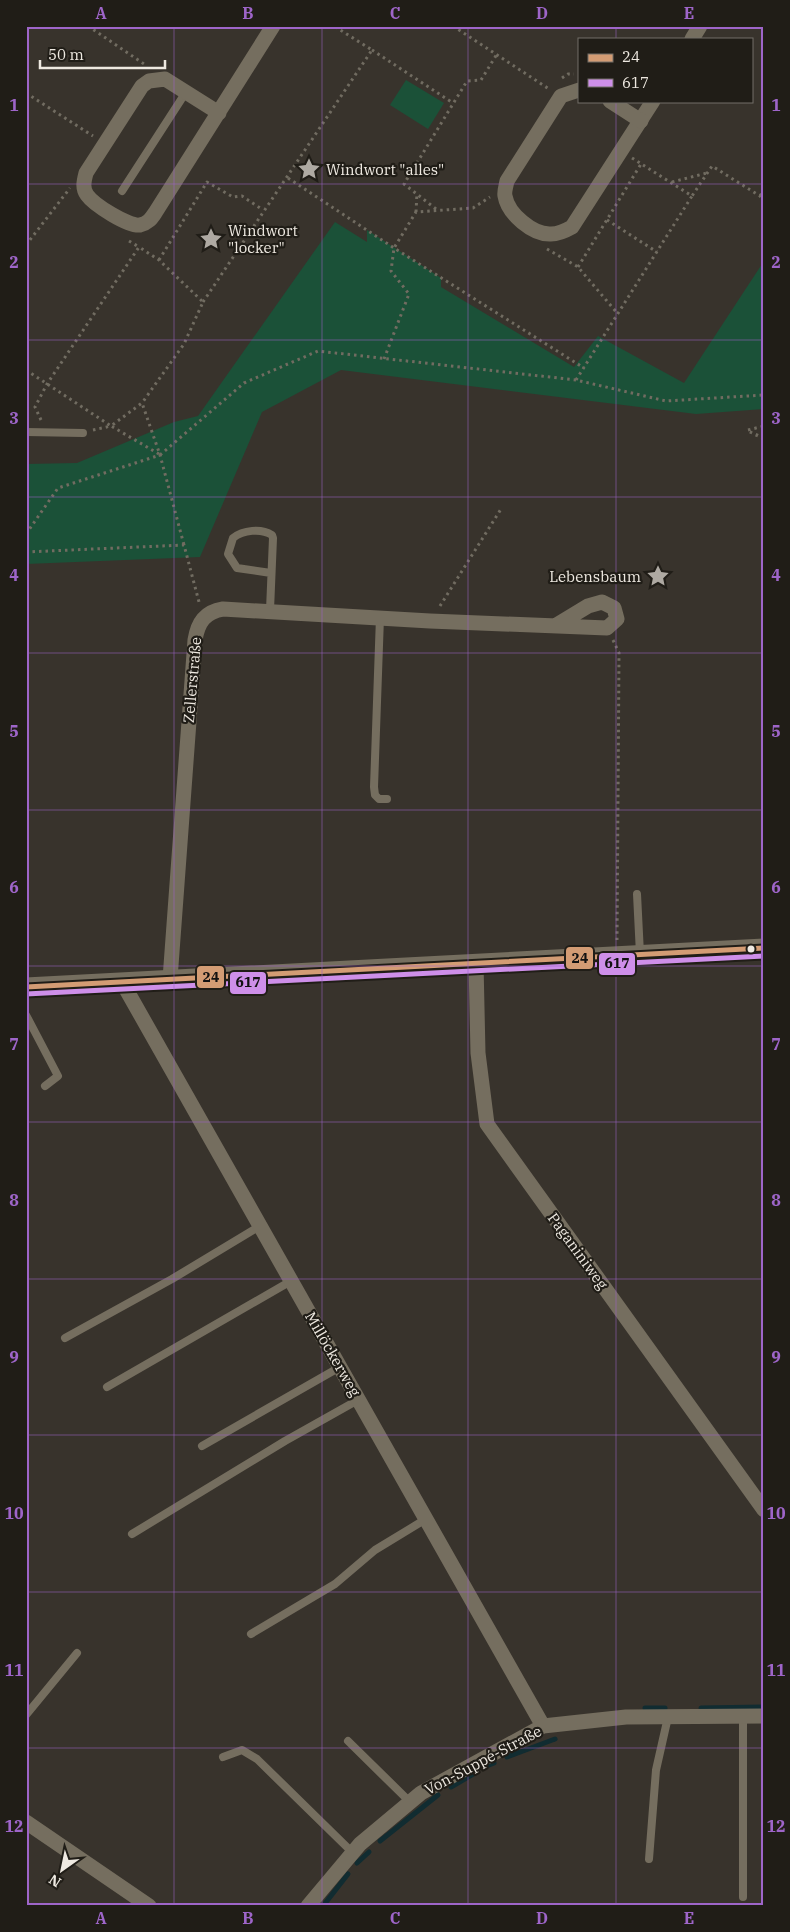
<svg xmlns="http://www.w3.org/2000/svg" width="790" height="1932" viewBox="0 0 790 1932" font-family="'IBM Plex Serif',serif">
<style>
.green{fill:#1b5138}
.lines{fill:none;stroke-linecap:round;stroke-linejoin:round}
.stream{stroke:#112c31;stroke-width:5}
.path{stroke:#716c61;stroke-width:3;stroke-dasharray:2.5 4;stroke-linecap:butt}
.service{stroke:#756e5f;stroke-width:8}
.minor{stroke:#756e5f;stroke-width:15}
.tertiary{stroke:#756e5f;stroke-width:19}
.bus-1-casing{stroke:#201d17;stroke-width:9}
.bus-2-casing{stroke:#201d17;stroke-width:9}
.bus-1{stroke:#d39c74;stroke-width:5}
.bus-2{stroke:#ce8fe9;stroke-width:5}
.grid{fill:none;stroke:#9e65c9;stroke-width:1;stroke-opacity:0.55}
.bus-dot{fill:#eee9e1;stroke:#201d17;stroke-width:2}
.labels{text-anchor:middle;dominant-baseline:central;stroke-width:4.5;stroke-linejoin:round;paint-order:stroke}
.poi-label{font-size:15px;fill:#eee9e1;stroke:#201d17;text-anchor:start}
.street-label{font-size:15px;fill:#eee9e1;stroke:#201d17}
.line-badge{stroke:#201d17;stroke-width:2}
.pale-badge-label{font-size:14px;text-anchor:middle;font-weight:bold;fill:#111}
.neatline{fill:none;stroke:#9e65c9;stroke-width:2}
.grid-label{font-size:16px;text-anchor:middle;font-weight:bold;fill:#9e65c9}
</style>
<rect width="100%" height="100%" fill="#38332c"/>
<g class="green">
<path d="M406,80L444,103L428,129L390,105Z"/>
<path d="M335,222L367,242V230L441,278V287L574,367L598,336L684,383L764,261V409L696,414L341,370L262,412L200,557L26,564V464L77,463L174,422L198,416Z"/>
</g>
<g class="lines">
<g class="stream">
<path d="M645,1708H665"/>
<path d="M701,1708L764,1707"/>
<path d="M507,1757L555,1739"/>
<path d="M489,1765L494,1763"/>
<path d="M451,1787L475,1773"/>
<path d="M380,1841L438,1795"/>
<path d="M357,1863L369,1852"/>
<path d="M323,1906L348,1874"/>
</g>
<g class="path">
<path d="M88,26L147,66"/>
<path d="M453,26L549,89"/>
<path d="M372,50L453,103"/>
<path d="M562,78L568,74H574"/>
<path d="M26,93L93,136"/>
<path d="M632,158L692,196L712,166L760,196L764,202"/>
<path d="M288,178L394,248L584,368"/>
<path d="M672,182L707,173"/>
<path d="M760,196L764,190"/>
<path d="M436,209L404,184L467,81L481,80L497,54"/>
<path d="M416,212L417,193"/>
<path d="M607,220L657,252"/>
<path d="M129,241L139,247"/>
<path d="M26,245L70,188"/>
<path d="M547,249L578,267L618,314"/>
<path d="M159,260L207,182L233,197L242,196L263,210"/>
<path d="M578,267L641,164"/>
<path d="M203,302L372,50L334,26"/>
<path d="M384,359L409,294L391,271L394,248L416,212L473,208L490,197"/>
<path d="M26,370L111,426L142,403L160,455"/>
<path d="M576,380L692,196"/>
<path d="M41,420L35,407L47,384L139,247L159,260L203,302L184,344L142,403"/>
<path d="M93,430L111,426L159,454"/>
<path d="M748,430L764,426"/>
<path d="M764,438L748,431L764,439"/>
<path d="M160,455L244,383L318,351L576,380L666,401L764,395"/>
<path d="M26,534L58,488L160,455L184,545"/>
<path d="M26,552L184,545L199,602"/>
<path d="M440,606L501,509"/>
<path d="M613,640L619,653L617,940"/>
</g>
<g class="service">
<path d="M122,191L186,92"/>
<path d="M26,432L83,433"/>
<path d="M270,610L273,538L272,535C261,528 243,530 233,538L228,554L237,568L271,573"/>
<path d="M380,617L374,787L375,795L379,799H387"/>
<path d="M637,894L640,954"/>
<path d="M26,1015L58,1076L45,1086"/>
<path d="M65,1338L172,1279L260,1226"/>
<path d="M107,1387L291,1281"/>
<path d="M202,1446L340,1367"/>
<path d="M132,1534L285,1441L358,1400"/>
<path d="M251,1634L335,1584L375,1550L426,1519"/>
<path d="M26,1715L77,1653"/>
<path d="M743,1717V1897"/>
<path d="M348,1741L410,1802"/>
<path d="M223,1757L242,1750L257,1759L353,1853"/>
<path d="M649,1859L656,1770L668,1717"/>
</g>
<g class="minor">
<path d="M692,39L700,26"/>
<path d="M579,90L561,96L507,181C506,186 504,192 505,196C508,214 533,235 551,234C559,234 565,231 572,227L653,101"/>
<path d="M610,101L641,121"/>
<path d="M219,113L165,79L149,81L142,86L86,173C84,181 82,188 87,195C94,205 129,227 140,225C148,223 151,219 155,213L273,26"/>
<path d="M476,963L478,1053L487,1124L764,1510"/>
<path d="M170,979L195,640C198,622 205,612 223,609L430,621L607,628L617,619L614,608L602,602L588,606L555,626"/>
<path d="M122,982L543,1726"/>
<path d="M26,1822L149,1906"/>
<path d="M308,1906L360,1844L421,1793L543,1726L626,1717L764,1716"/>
</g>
<path class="tertiary" d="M26,987L764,948"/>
<defs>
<path id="bus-1" d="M26,987L764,948"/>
<path id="bus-2" d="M26,994L764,956"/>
</defs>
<use href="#bus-1" class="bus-1-casing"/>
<use href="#bus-2" class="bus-2-casing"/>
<use href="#bus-1" class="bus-1"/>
<use href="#bus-2" class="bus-2"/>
</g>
<path class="grid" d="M174,26V1906M322,26V1906M468,26V1906M616,26V39M616,101V1906M26,184H764M26,340H764M26,497H764M26,653H764M26,810H764M26,966H764M26,1122H764M26,1279H764M26,1435H764M26,1592H764M26,1748H764"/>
<defs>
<symbol id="sight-bare" viewBox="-9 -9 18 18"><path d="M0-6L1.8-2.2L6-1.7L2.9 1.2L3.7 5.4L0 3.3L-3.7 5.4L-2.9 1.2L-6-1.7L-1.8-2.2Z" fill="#aea9a2" stroke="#201d17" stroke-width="2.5" paint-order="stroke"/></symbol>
</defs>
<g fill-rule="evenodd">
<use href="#sight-bare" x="293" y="153" width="32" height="32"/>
<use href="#sight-bare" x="195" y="223" width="32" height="32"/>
<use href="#sight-bare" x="642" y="560" width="32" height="32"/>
</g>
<circle class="bus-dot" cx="751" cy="949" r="4.5"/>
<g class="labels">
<g class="poi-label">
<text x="326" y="169">Windwort "alles"</text>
<text x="228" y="230">Windwort<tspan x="228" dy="17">"locker"</tspan></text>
<text x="641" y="576" text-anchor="end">Lebensbaum</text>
</g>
<g class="street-label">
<text transform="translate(192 680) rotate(-85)">Zellerstraße</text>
<text transform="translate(578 1251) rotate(54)">Paganiniweg</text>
<text transform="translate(333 1354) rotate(60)">Millöckerweg</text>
<text transform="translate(483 1760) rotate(-28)">Von-Suppé-Straße</text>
</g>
</g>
<g class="line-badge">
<rect x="565" y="946" width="29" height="24" rx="5" fill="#d39c74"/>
<rect x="598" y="952" width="38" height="24" rx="5" fill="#ce8fe9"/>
<rect x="196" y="965" width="29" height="24" rx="5" fill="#d39c74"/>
<rect x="229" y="971" width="38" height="24" rx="5" fill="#ce8fe9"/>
</g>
<g class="pale-badge-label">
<text x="580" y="963">24</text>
<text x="617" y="968">617</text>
<text x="211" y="982">24</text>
<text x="248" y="987">617</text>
</g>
<rect width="790" height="1932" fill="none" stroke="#201d17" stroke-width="55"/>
<rect x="578" y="38" width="175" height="65" fill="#201d17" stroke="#726f68"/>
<rect x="588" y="54" width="25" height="8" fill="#d39c74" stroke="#726f68"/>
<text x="622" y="62" font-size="15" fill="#eee9e1">24</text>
<rect x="588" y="79" width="25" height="8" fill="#ce8fe9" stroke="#726f68"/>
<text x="622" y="88" font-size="15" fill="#eee9e1">617</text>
<g transform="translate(62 1870) rotate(213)" stroke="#201d17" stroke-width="4" paint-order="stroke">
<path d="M0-4L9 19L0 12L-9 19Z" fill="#eee9e1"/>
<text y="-8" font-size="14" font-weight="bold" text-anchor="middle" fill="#eee9e1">N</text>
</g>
<path d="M40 60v8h125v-8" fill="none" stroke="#eee9e1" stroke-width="2.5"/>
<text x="48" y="60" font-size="15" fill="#eee9e1" stroke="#201d17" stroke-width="4" paint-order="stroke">50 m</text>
<rect x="28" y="28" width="734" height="1876" class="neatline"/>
<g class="grid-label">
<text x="101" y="19">A</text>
<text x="248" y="19">B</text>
<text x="395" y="19">C</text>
<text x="542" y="19">D</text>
<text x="689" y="19">E</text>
<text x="14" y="111">1</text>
<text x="776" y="111">1</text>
<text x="14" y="268">2</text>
<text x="776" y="268">2</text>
<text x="14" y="424">3</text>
<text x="776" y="424">3</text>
<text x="14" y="581">4</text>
<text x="776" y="581">4</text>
<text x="14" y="737">5</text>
<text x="776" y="737">5</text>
<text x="14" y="893">6</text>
<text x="776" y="893">6</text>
<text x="14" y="1050">7</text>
<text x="776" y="1050">7</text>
<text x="14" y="1206">8</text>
<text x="776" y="1206">8</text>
<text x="14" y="1363">9</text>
<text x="776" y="1363">9</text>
<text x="14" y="1519">10</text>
<text x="776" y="1519">10</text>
<text x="14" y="1676">11</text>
<text x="776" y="1676">11</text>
<text x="14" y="1832">12</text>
<text x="776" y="1832">12</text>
<text x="101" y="1924">A</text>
<text x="248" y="1924">B</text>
<text x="395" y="1924">C</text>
<text x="542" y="1924">D</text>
<text x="689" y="1924">E</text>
</g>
</svg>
